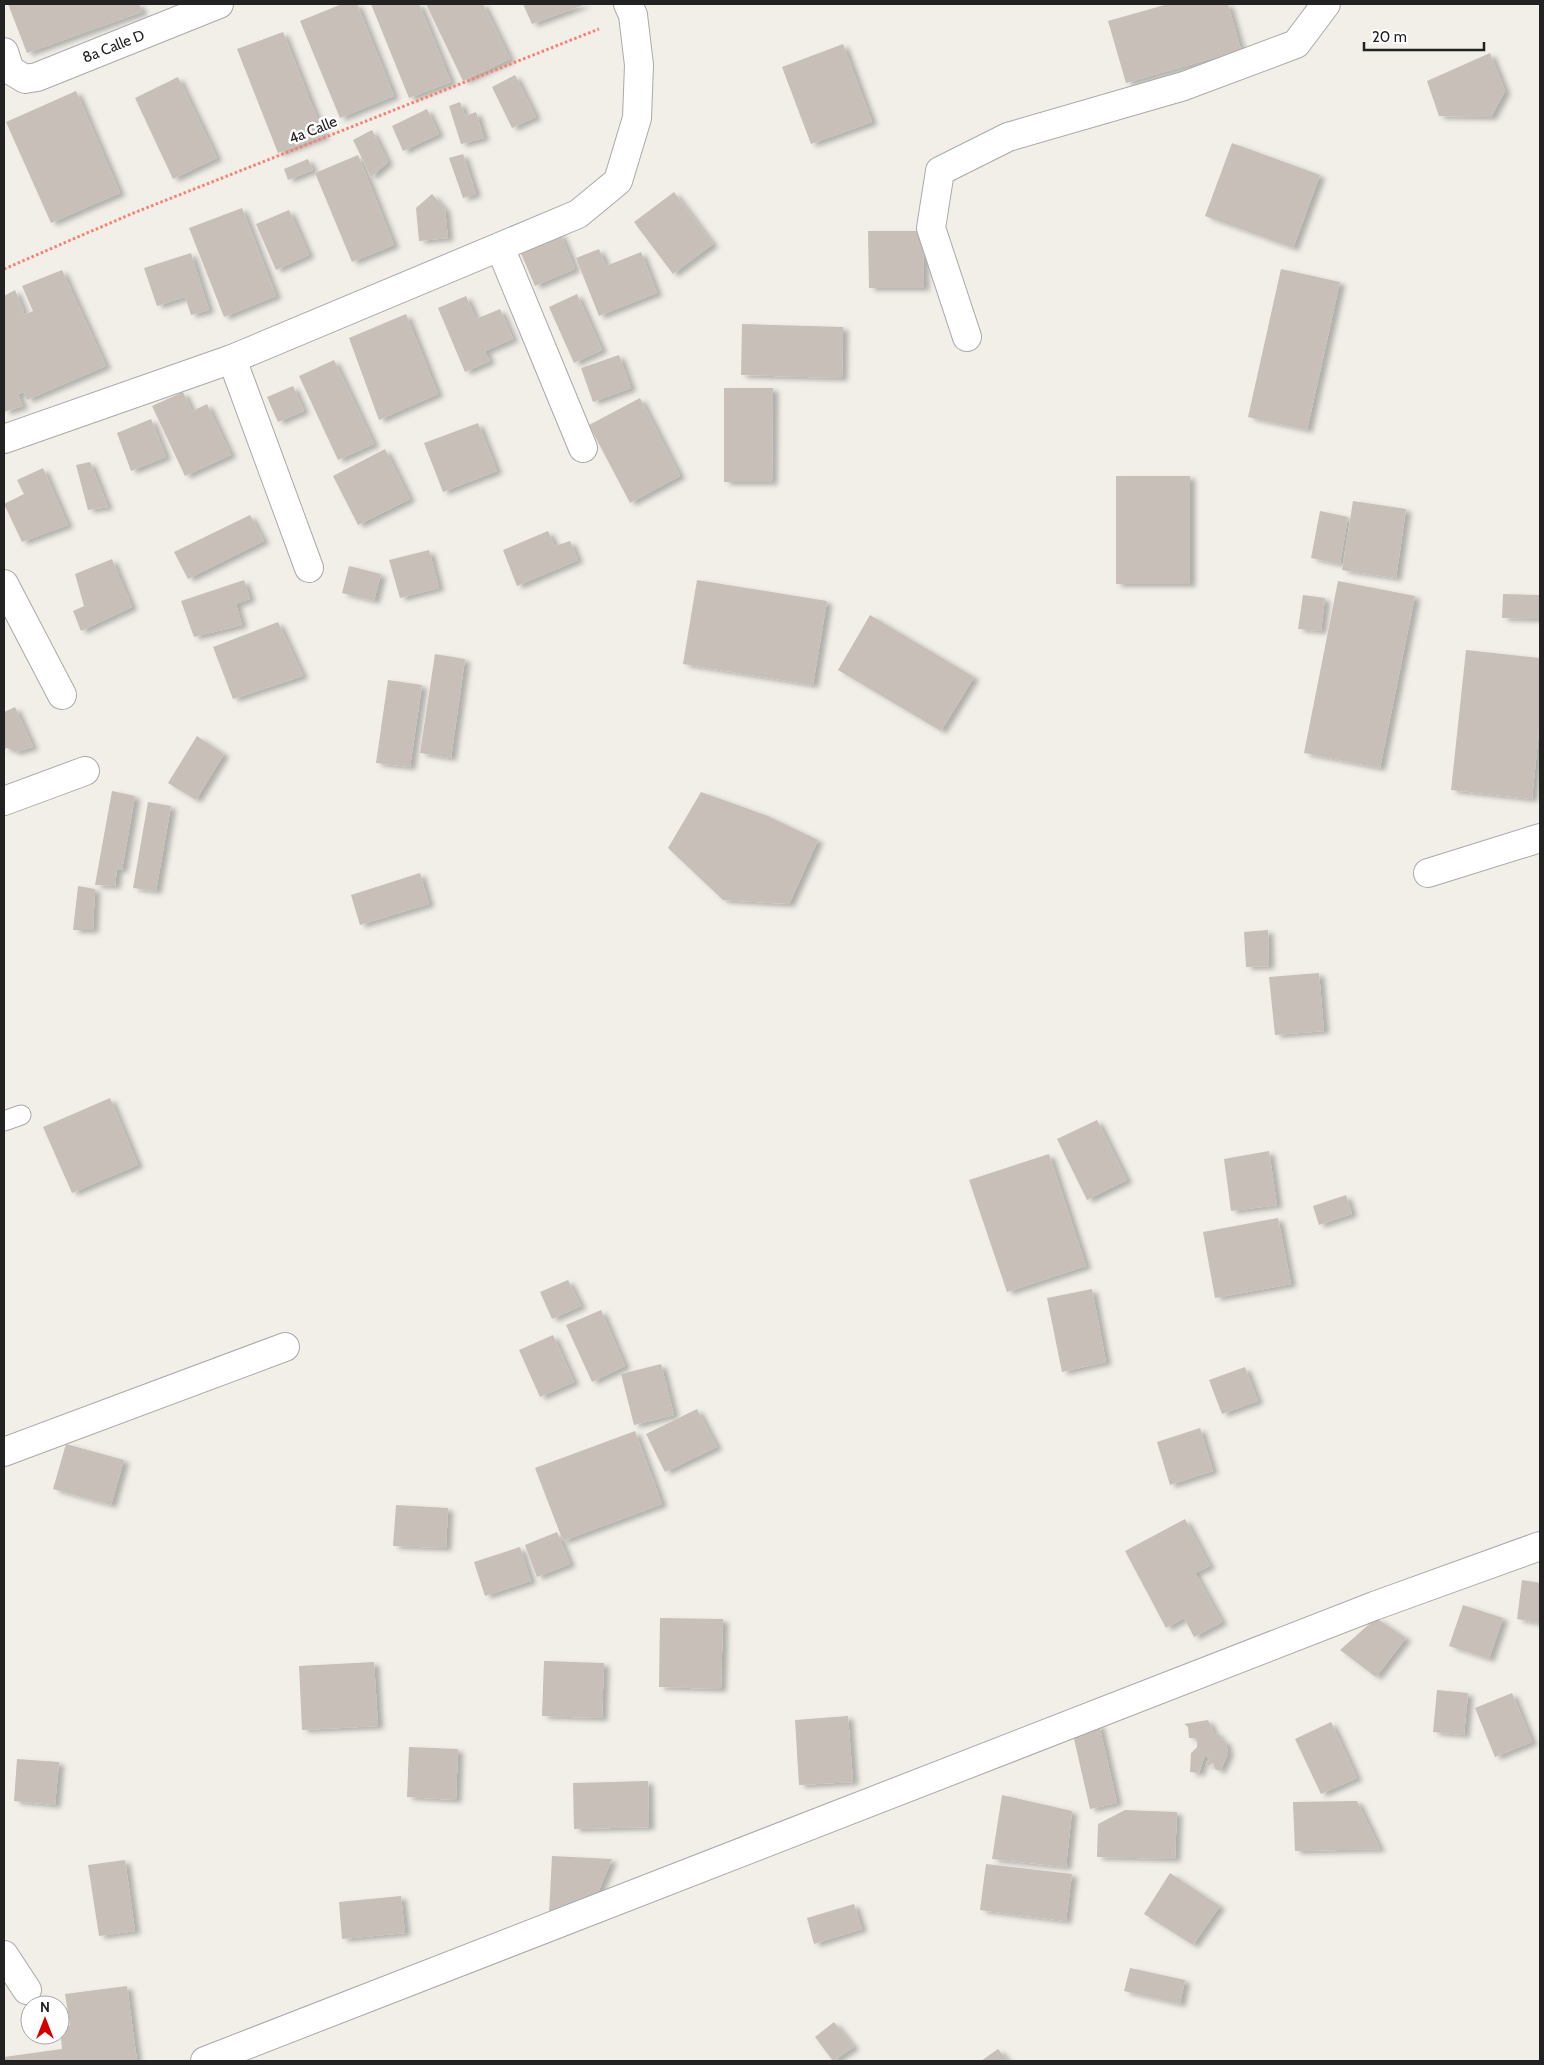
<svg xmlns="http://www.w3.org/2000/svg" width="1544" height="2065" viewBox="0 0 1544 2065" font-family="Cabin,sans-serif">
<style>
.building{fill:#c7bfb8;filter:url(#shadow)}
.lines{fill:none;stroke-linecap:round;stroke-linejoin:round}
.lane-casing{stroke:#a9a9a9;stroke-width:21}
.street-casing{stroke:#a9a9a9;stroke-width:30}
.path{stroke:#fa8072;stroke-width:3;stroke-dasharray:2.5 2.5;stroke-linecap:butt}
.lane{stroke:#fff;stroke-width:19}
.street{stroke:#fff;stroke-width:28}
.labels{text-anchor:middle;dominant-baseline:central;stroke-width:5;stroke-linejoin:round;paint-order:stroke}
.street-label{font-size:15px;fill:#222;stroke:#fff}
</style>
<defs>
<filter id="shadow"><feDropShadow dx="5.5" dy="3" stdDeviation="2.5" flood-color="#0004"/></filter>
</defs>
<rect width="100%" height="100%" fill="#f2efe9"/>
<g class="building">
<path d="M8,4H139L142,12L27,53Z"/>
<path d="M342,4H357L394,96L340,118L300,21Z"/>
<path d="M371,4H419L451,82L409,98Z"/>
<path d="M426,4H483L510,59L463,81Z"/>
<path d="M523,4H586L532,24Z"/>
<path d="M1168,4H1228L1241,50L1126,83L1108,21Z"/>
<path d="M283,32L324,136L278,153L237,49Z"/>
<path d="M843,44L872,122L811,144L782,67Z"/>
<path d="M1490,53L1505,91L1491,117L1439,116L1427,81Z"/>
<path d="M515,75L536,117L512,128L492,87Z"/>
<path d="M178,77L217,158L173,179L135,98Z"/>
<path d="M76,91L120,193L51,223L6,122Z"/>
<path d="M460,102L465,116L476,112L484,138L461,144L449,106Z"/>
<path d="M427,109L439,134L403,151L392,126Z"/>
<path d="M372,130L388,162L371,177L353,140Z"/>
<path d="M1232,143L1320,175L1293,248L1205,216Z"/>
<path d="M463,154L476,194L463,198L449,158Z"/>
<path d="M358,155L394,245L352,262L315,173Z"/>
<path d="M308,159L313,170L288,180L284,169Z"/>
<path d="M674,192L713,244L673,274L634,222Z"/>
<path d="M432,194L445,209L448,238L419,241L416,208Z"/>
<path d="M242,208L276,296L224,317L189,228Z"/>
<path d="M289,210L309,255L276,270L256,224Z"/>
<path d="M868,231H923L924,288H869Z"/>
<path d="M560,233L575,269L535,286L519,249Z"/>
<path d="M599,249L606,266L641,252L657,293L599,316L576,258Z"/>
<path d="M191,253L209,310L191,315L185,297L157,306L144,268Z"/>
<path d="M1281,269L1340,282L1307,430L1248,417Z"/>
<path d="M62,270L106,366L27,400L24,392L18,394L23,406L4,412V296L15,290L24,312L19,316L33,311L22,286Z"/>
<path d="M577,294L602,350L574,363L549,307Z"/>
<path d="M466,296L476,319L500,309L513,339L485,351L490,361L465,372L438,308Z"/>
<path d="M406,314L438,394L379,420L349,338Z"/>
<path d="M742,324L843,327L842,378L741,375Z"/>
<path d="M619,355L631,388L593,402L581,368Z"/>
<path d="M334,360L374,444L338,460L299,376Z"/>
<path d="M293,386L304,411L278,422L267,397Z"/>
<path d="M724,388H773L772,482H724Z"/>
<path d="M183,392L192,411L207,404L231,455L185,476L152,406Z"/>
<path d="M640,398L680,476L630,503L589,425Z"/>
<path d="M151,419L166,457L131,471L117,433Z"/>
<path d="M478,423L497,471L443,492L424,443Z"/>
<path d="M385,449L410,499L358,525L333,476Z"/>
<path d="M90,462L108,507L88,510L76,465Z"/>
<path d="M43,468L68,525L22,542L4,504L24,494L17,480Z"/>
<rect x="1116" y="476" width="74" height="108"/>
<path d="M1353,501L1406,509L1396,578L1342,570Z"/>
<path d="M1320,511L1348,517L1340,564L1311,558Z"/>
<path d="M250,515L264,541L188,579L174,552Z"/>
<path d="M548,531L555,546L570,541L578,560L517,586L503,550Z"/>
<path d="M429,550L439,588L400,598L389,560Z"/>
<path d="M112,559L132,607L81,631L73,611L84,606L75,574Z"/>
<path d="M349,566L381,574L374,601L342,593Z"/>
<path d="M244,580L250,599L236,604L242,625L194,637L181,601Z"/>
<path d="M697,580L827,601L813,685L683,664Z"/>
<path d="M1338,581L1415,596L1380,768L1304,753Z"/>
<path d="M1503,594L1540,595V619L1502,618Z"/>
<path d="M1303,595L1325,598L1321,631L1298,629Z"/>
<path d="M870,615L974,677L941,731L838,670Z"/>
<path d="M278,622L303,676L233,699L213,647Z"/>
<path d="M1466,650L1540,658V720L1532,799L1451,790Z"/>
<path d="M435,654L465,659L451,758L420,753Z"/>
<path d="M388,680L422,685L410,767L376,763Z"/>
<path d="M15,707L33,747L15,752L8,748L4,749V712Z"/>
<path d="M197,736L224,754L196,800L168,783Z"/>
<path d="M112,791L135,796L122,870L117,869L115,886L95,885Z"/>
<path d="M701,792L768,816L818,840L789,904L723,900L668,848Z"/>
<path d="M148,802L171,806L156,891L133,888Z"/>
<path d="M420,873L429,904L360,925L351,895Z"/>
<path d="M78,886L95,889L93,930H73Z"/>
<path d="M1268,930L1269,966L1246,967L1244,932Z"/>
<path d="M1319,973L1324,1031L1275,1035L1269,977Z"/>
<path d="M110,1098L138,1165L72,1193L43,1127Z"/>
<path d="M1097,1120L1127,1180L1087,1200L1057,1139Z"/>
<path d="M1269,1151L1277,1205L1231,1211L1224,1159Z"/>
<path d="M1049,1154L1086,1266L1007,1292L969,1180Z"/>
<path d="M1346,1195L1352,1214L1319,1225L1313,1206Z"/>
<path d="M1278,1218L1291,1284L1215,1298L1203,1232Z"/>
<path d="M568,1280L581,1306L552,1319L540,1292Z"/>
<path d="M1092,1289L1106,1362L1062,1372L1047,1298Z"/>
<path d="M601,1310L625,1366L592,1382L566,1325Z"/>
<path d="M553,1335L574,1382L540,1397L519,1350Z"/>
<path d="M661,1364L674,1415L634,1425L621,1374Z"/>
<path d="M1245,1367L1258,1401L1222,1414L1209,1380Z"/>
<path d="M697,1409L717,1447L665,1472L646,1434Z"/>
<path d="M1200,1428L1213,1471L1170,1485L1157,1442Z"/>
<path d="M635,1431L662,1504L563,1541L535,1468Z"/>
<path d="M66,1444L124,1460L111,1505L53,1489Z"/>
<path d="M396,1505L448,1508L446,1548L393,1546Z"/>
<path d="M1185,1519L1210,1566L1195,1573L1222,1622L1194,1637L1184,1618L1166,1628L1125,1551Z"/>
<path d="M557,1532L570,1564L537,1577L525,1545Z"/>
<path d="M520,1547L531,1581L485,1596L474,1562Z"/>
<path d="M1522,1580L1540,1583V1623L1517,1619Z"/>
<path d="M1463,1605L1503,1618L1489,1659L1449,1646Z"/>
<path d="M660,1618L723,1619L721,1689L659,1687Z"/>
<path d="M1376,1618L1406,1638L1376,1677L1340,1650Z"/>
<path d="M544,1661L604,1663L602,1718L542,1716Z"/>
<path d="M374,1662L378,1726L302,1730L299,1666Z"/>
<path d="M1437,1690L1468,1693L1464,1735L1433,1732Z"/>
<path d="M1512,1693L1532,1742L1495,1757L1475,1708Z"/>
<path d="M848,1716L853,1782L799,1785L795,1720Z"/>
<path d="M1208,1720L1214,1733L1219,1734V1738L1226,1742L1228,1754L1220,1771L1215,1769L1213,1763L1208,1766L1206,1763L1210,1759L1205,1755L1199,1773L1190,1772L1191,1753L1197,1747V1738H1189L1188,1727L1184,1724Z"/>
<path d="M1331,1722L1357,1778L1321,1794L1295,1739Z"/>
<path d="M1099,1724L1117,1803L1090,1809L1072,1730Z"/>
<path d="M409,1747L458,1749L456,1800L407,1797Z"/>
<path d="M17,1759L59,1762L55,1805L14,1801Z"/>
<path d="M648,1781L649,1827L574,1829L573,1783Z"/>
<path d="M1002,1795L1072,1811L1066,1867L992,1859Z"/>
<path d="M1357,1801L1380,1849L1295,1851L1293,1802Z"/>
<path d="M1125,1810L1177,1812L1175,1859L1097,1857L1098,1824Z"/>
<path d="M552,1856L612,1859L595,1900L549,1914Z"/>
<path d="M125,1860L135,1931L99,1936L88,1865Z"/>
<path d="M986,1864L1072,1874L1066,1921L980,1910Z"/>
<path d="M1170,1873L1220,1906L1193,1945L1144,1914Z"/>
<path d="M401,1896L405,1933L342,1939L339,1902Z"/>
<path d="M854,1904L862,1929L814,1944L807,1918Z"/>
<path d="M1130,1968L1185,1980L1180,2004L1124,1991Z"/>
<path d="M127,1986L137,2061H4V2057L62,2049L60,2026L70,2025L65,1994Z"/>
<path d="M834,2022L854,2047L833,2061L815,2037Z"/>
<path d="M998,2049L1008,2061H981Z"/>
</g>
<g class="lines">
<defs>
<path id="lane" d="M4,1121L21,1115"/>
<g id="street">
<path id="s1" d="M4,52L10,70L25,79L37,77L219,4"/>
<path d="M500,247L583,448"/>
<path d="M967,337L931,228L940,171L1008,137L1184,86L1296,44L1326,4"/>
<path d="M232,359L309,568"/>
<path d="M4,439L232,359L578,214L618,181L637,118L639,65L633,15L628,4"/>
<path d="M4,584L62,695"/>
<path d="M4,801L85,771"/>
<path d="M1428,873L1540,838"/>
<path d="M4,1452L285,1347"/>
<path d="M4,1955L27,1990"/>
<path d="M205,2061L1374,1606L1540,1546"/>
</g>
</defs>
<use href="#lane" class="lane-casing"/>
<use href="#street" class="street-casing"/>
<path class="path" d="M4,269L131,214L599,29"/>
<use href="#lane" class="lane"/>
<use href="#street" class="street"/>
</g>
<g class="labels">
<g class="street-label">
<text stroke="none"><textPath href="#s1" startOffset="131">8a Calle D</textPath></text>
<text transform="translate(313 130) rotate(-22)">4a Calle</text>
</g>
</g>
<rect width="1544" height="2065" fill="none" stroke="#222222" stroke-width="10"/>
<g transform="translate(45 2020)"><circle r="24" fill="#ffffff" stroke="#a7a7a7"/>
<path d="M0-4L9 19L0 12L-9 19Z" fill="#d40000"/>
<text y="-8" font-size="14" font-weight="bold" text-anchor="middle" fill="#222222">N</text>
</g>
<path d="M1364 42v8h120v-8" fill="none" stroke="#222222" stroke-width="2.5"/>
<text x="1372" y="42" font-size="15" fill="#222222" stroke="#ffffff" stroke-width="4" paint-order="stroke">20 m</text>
</svg>
